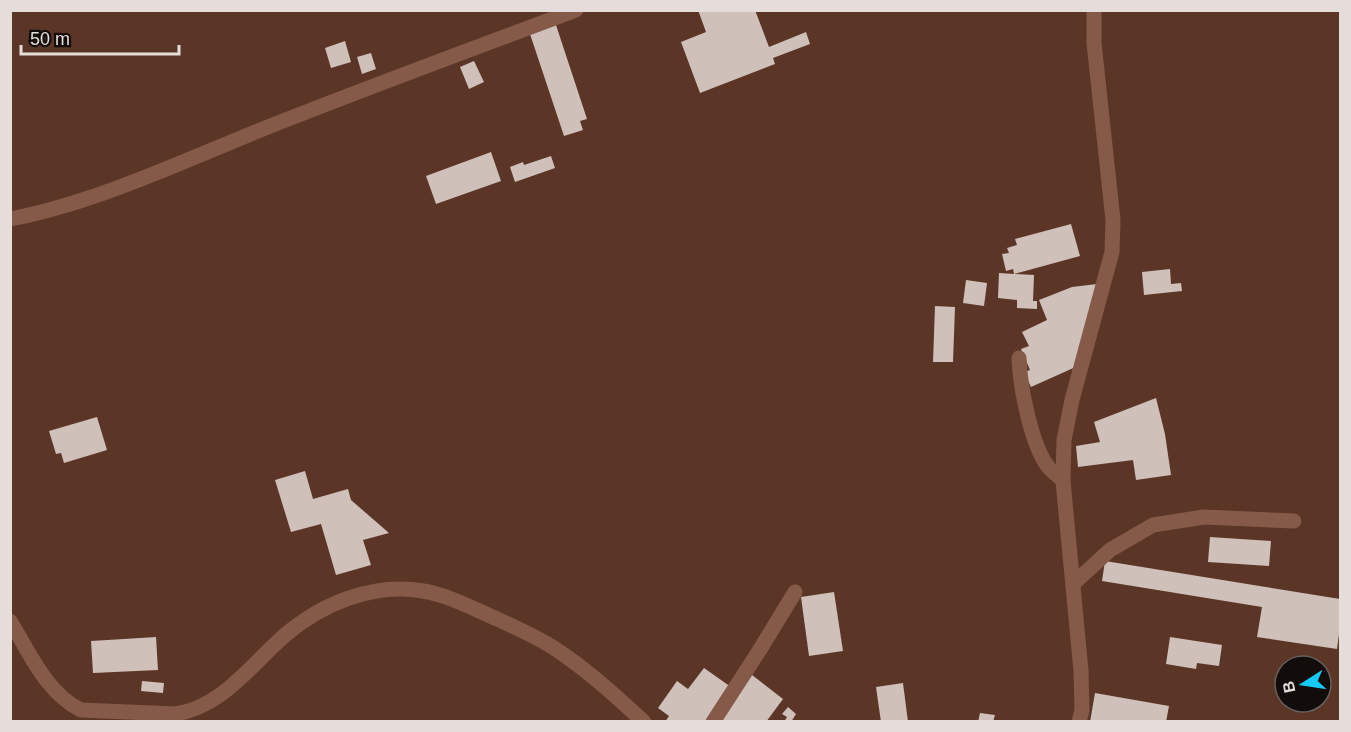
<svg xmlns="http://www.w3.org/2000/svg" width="1351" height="732" viewBox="0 0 1351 732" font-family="Arial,sans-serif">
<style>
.green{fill:#5b3626;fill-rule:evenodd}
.building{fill:#cfc0ba}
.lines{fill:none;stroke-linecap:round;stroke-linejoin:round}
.minor{stroke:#865a48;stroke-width:15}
</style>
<rect width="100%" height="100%" fill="#2e231e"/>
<path class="green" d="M10,11H1340V721H11ZM1285,666H1321V702H1285Z"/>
<g class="building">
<path d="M698,10H755L769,47L806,32L810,44L773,58L775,64L700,93L681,42L706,32Z"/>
<path d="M555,22L587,119L580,121L583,130L564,136L529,31Z"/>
<path d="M345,41L351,62L331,68L325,48Z"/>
<path d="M371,53L376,69L362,74L357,57Z"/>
<path d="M474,61L484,82L469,89L460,67Z"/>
<path d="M491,152L501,181L436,204L426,176Z"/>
<path d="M551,156L555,168L515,182L510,167L523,162L524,165Z"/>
<path d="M1071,224L1080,256L1014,274L1034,275L1033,301H1037V309L1017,308V300L998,298L999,273L1014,274L1013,269L1006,271L1002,254L1009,253L1007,248L1017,245L1015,239Z"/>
<path d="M1170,269L1171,284L1181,283L1182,291L1144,295L1142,272Z"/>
<path d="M966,280L987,283L984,306L963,303Z"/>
<path d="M1097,284L1080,365L1031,387L1024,372L1030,370L1021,349L1029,346L1022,332L1047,320L1039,300L1072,287Z"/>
<path d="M935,306L955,307L953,362H933Z"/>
<path d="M1156,398L1165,434L1171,475L1136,480L1133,460L1078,467L1076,446L1100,442L1094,422Z"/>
<path d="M97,417L107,450L64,463L61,453L56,454L49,431Z"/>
<path d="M305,471L313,499L348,489L351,500L389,533L363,540L371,565L336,575L321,524L291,532L275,480Z"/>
<path d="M1210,537L1271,541L1269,566L1208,562Z"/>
<path d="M1105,561L1340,599V627L1337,649L1257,637L1262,607L1102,581Z"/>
<path d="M834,592L843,651L809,656L801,597Z"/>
<path d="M156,637L158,670L93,673L91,641Z"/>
<path d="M1170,637L1222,645L1219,666L1197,663L1196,669L1166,664Z"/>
<path d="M704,668L731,687L706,722H665L669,716L658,708L677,681L688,689Z"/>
<path d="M752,675L783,699L766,722H718Z"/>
<path d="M142,681L164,683L163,693L141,691Z"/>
<path d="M903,683L908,722H881L876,687Z"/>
<path d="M1095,693L1169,706L1166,722H1090Z"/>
<path d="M788,707L796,714L791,722H784L787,717L782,714Z"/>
<path d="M980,713L995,715L993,722H978Z"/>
</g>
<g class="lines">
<g class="minor">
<path d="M10,219C94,203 179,163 258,131C363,89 470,50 576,10"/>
<path d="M1019,358C1020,386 1031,446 1049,468C1053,472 1059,476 1063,481"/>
<path d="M1073,584L1110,550L1153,525L1204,517L1294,521"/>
<path d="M10,621C30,653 46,693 81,710L175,714C221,708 251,665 284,636C321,604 373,582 423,591C448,595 472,608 495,618C519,629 546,641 567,657C594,676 619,699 644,722"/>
<path d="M713,722L759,651L795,592"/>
<path d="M1079,722L1082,710L1081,671L1063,481L1064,440L1072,400L1112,252L1113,220L1094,43V10"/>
</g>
</g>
<rect width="1351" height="732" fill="none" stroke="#e5ddda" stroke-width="24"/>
<g transform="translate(1303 684) rotate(258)"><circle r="28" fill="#120d0b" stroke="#66605e" stroke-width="1.5"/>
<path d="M0-4.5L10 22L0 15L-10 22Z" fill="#14cafb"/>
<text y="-9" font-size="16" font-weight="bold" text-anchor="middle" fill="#e5ddda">B</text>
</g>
<path d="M21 45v9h158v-9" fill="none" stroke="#e5ddda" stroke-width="3"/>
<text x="30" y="45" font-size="18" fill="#e5ddda" stroke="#120d0b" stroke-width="4.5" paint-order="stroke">50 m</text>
</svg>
